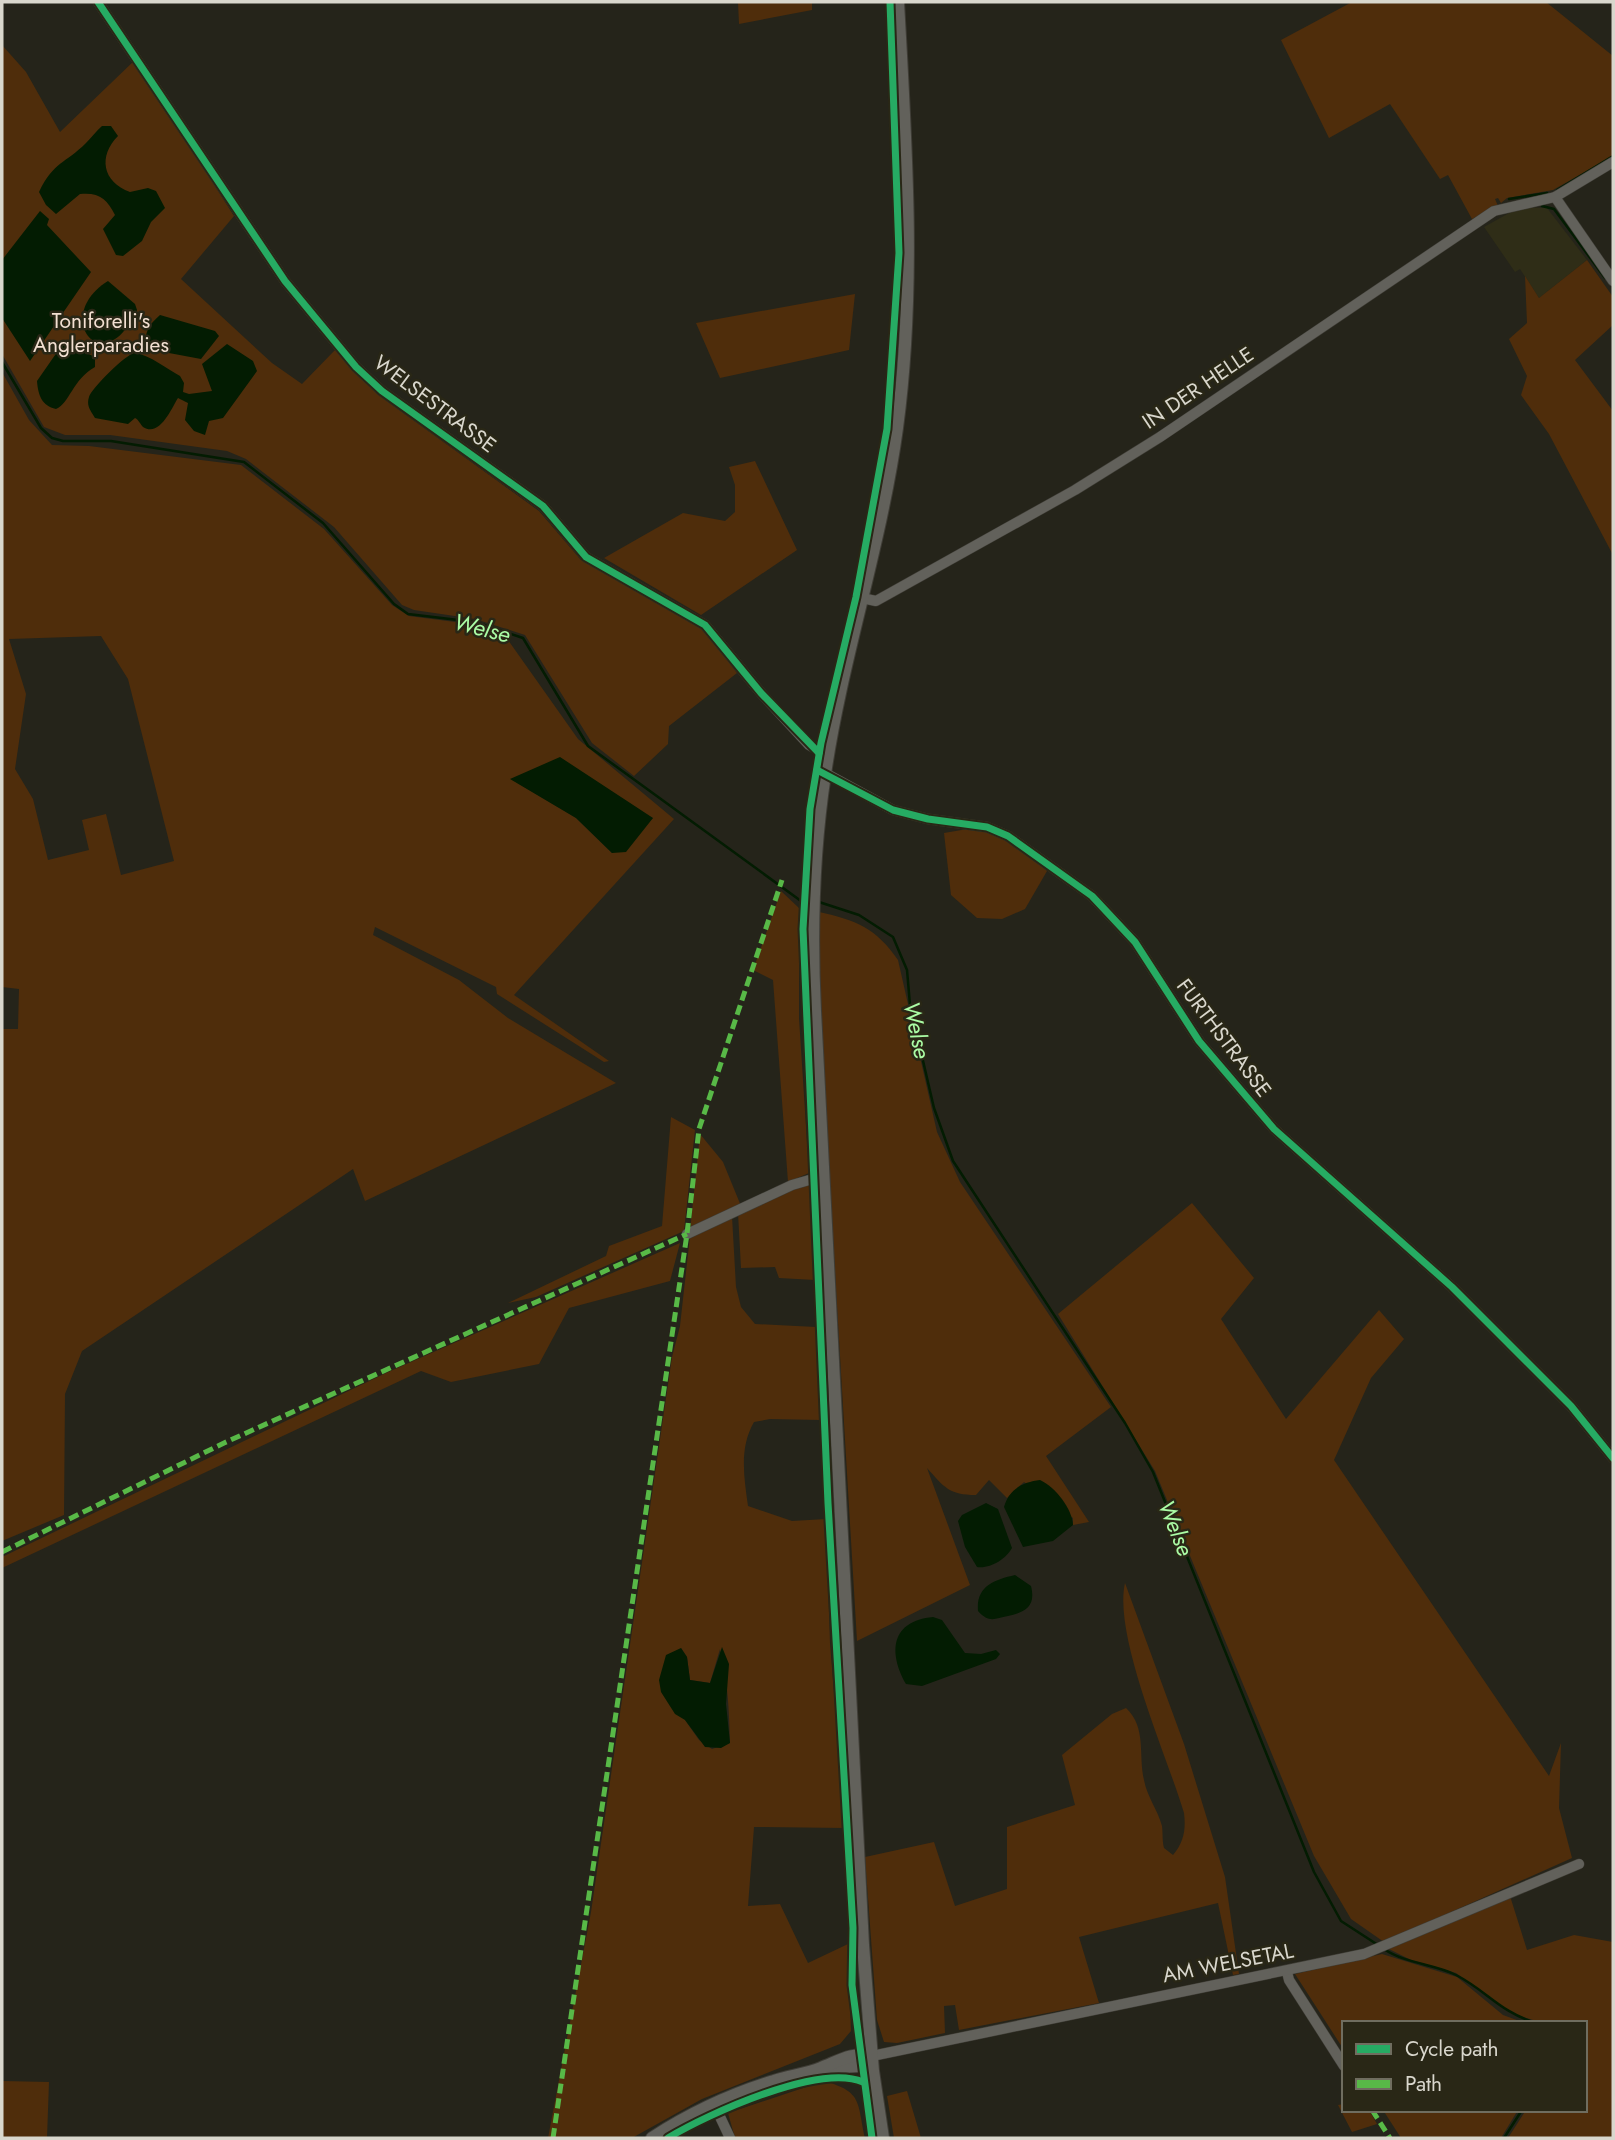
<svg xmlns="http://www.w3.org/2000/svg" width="1615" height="2140" viewBox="0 0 1615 2140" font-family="Jost,sans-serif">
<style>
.built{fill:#2f2d17}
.green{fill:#4f2d0b;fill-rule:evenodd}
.water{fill:#031c02}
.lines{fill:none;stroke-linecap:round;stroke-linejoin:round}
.stream{stroke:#031c02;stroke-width:2.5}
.minor-casing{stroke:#3f3d36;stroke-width:11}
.tertiary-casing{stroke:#3f3d36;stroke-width:14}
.minor{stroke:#62615b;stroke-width:10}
.tertiary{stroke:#62615b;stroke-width:12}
.quiet{stroke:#58b947;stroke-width:5;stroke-dasharray:10 5;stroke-linecap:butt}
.cycleway-casing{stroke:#292716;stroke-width:11}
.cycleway{stroke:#26ab63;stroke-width:7}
.labels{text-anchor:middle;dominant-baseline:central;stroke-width:5;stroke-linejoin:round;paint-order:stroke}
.park-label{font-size:21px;fill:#f3e0d2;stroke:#292716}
.street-label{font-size:21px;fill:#d9d7cd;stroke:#292716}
.water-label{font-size:23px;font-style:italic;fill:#abfca5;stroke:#292716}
</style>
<rect width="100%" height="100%" fill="#25241a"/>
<path class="built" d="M1520,207L1547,208L1587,260L1539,298L1520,269L1515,272L1484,227Z"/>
<g class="green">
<path d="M738,2H812V10L739,24Z"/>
<path d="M1352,2H1546L1613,56V156L1553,190L1507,198L1501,203L1498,198L1495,199L1498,206L1472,219L1448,175L1440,179L1390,104L1329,138L1281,40Z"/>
<path d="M2,45L26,72L60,132L135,60L234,216L181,279L272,363L302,384L335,350L377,394L539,511L581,560L705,629L737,673L669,726L668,744L634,776L592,743L525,635L475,619L414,610L402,605L334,527L246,459L227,451L110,435H65L44,427L2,354Z"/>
<path d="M1587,260L1613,297V325L1575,360L1613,411V555L1549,434L1521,395L1527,376L1509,339L1527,323L1525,276L1539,298Z"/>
<path d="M855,294L849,350L720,378L696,323Z"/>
<path d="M2,372L29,420L52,445L89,446L241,465L324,529L392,605L409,616L471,624L508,640L578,739L674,819L514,995L609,1061L604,1062L497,994L496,987L375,927L373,935L459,980L508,1018L616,1083L365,1201L353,1169L82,1351L65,1394L64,1515L2,1541V1029H18L19,989L2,987ZM101,636L128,679L174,861L121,875L106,814L82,820L89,850L48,860L33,799L15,769L26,694L9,639ZM511,779L653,818L612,853L576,818Z"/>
<path d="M755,461L797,550L701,615L604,558L683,513L725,521L735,512V485L729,467Z"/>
<path d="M979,827L1015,840L1047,871L1025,909L1002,919L977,918L951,895L944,833Z"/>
<path d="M781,891L799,908V1018L809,1173L788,1182L773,980L753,970Z"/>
<path d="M819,912C856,920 876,928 898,960L937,1132L960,1182L1111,1407L1046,1456L1089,1522L1073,1525V1518L1024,1482L1007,1498L989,1480L976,1495C949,1495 944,1487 927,1468L970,1585L857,1641L817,970Z"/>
<path d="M671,1117L695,1130L684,1231L536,1297L508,1303L606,1256L609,1246L662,1226Z"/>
<path d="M700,1134L723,1162L741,1206L690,1231Z"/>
<path d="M810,1185L815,1280L779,1278L775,1267L741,1268L738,1213L794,1187Z"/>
<path d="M1192,1203L1254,1278L1221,1319L1286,1419L1379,1310L1404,1339L1371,1378L1334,1460L1549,1776L1561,1743L1559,1808L1572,1858L1384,1942L1351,1919L1314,1856L1155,1471L1058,1314Z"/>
<path d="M732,1216L736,1287L741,1307L755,1324L816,1327L822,1420L770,1419L754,1422C739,1448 744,1477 748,1506L792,1521L826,1519L830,1643L845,1828L754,1827L748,1906L780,1904L808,1963L848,1944L851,2031L840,2044L702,2099L632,2138H548L591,1912L672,1357L680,1326L690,1236ZM681,1648L687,1657L690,1680L710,1683L720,1649C728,1680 729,1711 730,1743L712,1749L699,1740L685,1720Z"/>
<path d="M680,1243L670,1281L569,1308L539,1364L451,1382L421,1371L2,1568V1557L386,1373Z"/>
<path d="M1125,1583L1184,1744L1225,1877L1239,1974L1233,1975L1218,1903L1079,1937L1099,2003L959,2030L955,2005L944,2006L945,2033L897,2043L884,2042L877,2020L865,1857L934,1842L955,1906L1007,1889V1827L1075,1805L1062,1755L1112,1714L1126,1708C1147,1728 1138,1754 1144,1780C1147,1797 1158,1810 1162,1826C1163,1833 1162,1840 1164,1848L1173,1855C1184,1842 1186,1829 1184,1813C1167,1756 1113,1636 1125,1583Z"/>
<path d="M1510,1896L1527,1950L1574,1935L1613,1942V2138H1508L1526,2110H1585V2023H1543L1513,2014L1456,1973L1411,1960L1387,1948Z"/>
<path d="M1382,1954L1457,1977L1503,2015L1525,2023H1344V2050L1295,1974Z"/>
<path d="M2,2081L49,2082L47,2138H2Z"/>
<path d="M824,2081C863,2092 857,2102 865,2138H735L728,2113Z"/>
<path d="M907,2091L921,2138H894L887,2096Z"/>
<path d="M1344,2104V2110H1369L1377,2124L1352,2132L1338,2105Z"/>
<path d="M1383,2110H1518L1501,2138H1401Z"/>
</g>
<g class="water">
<path d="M102,126H111L118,136C98,156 102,182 130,192L148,188L156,191L165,208L151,222L142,241L123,256L116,255L103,229L115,215C107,199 99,192 80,194L56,214L46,205L39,192C54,161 65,164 86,143C92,137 96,131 102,126Z"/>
<path d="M40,211L49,219L47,225L91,272L30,361L2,318V260Z"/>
<path d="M108,281L135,304L137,310C103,384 51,316 108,281Z"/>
<path d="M160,315L215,331L219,336L201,359L153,350L145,343C146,329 150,324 160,315Z"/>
<path d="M67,344L95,357V367C72,380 70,403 56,409C42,406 38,395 37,381L62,345Z"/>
<path d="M227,344L253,361L257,371L223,418L209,421L205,435L194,431L185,420L188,403L178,398C172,407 160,438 143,427C140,424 139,420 135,418L128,424L95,418C91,411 86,406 89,397C91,389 128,352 135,353C150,355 167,369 180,376L184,383L183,392L189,394L212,391L202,364Z"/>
<path d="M560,757L653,818L626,852L612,853L576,818L510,779Z"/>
<path d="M1040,1480C1055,1487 1072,1508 1073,1525L1053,1541L1023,1547L1004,1507C1009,1489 1023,1482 1040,1480Z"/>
<path d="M986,1503L998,1509L1012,1548C1006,1559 990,1569 977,1567L965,1547L958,1521L962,1515Z"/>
<path d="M1015,1575L1031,1586C1036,1606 1026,1612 1008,1616C994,1619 989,1623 978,1611C976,1586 994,1580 1015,1575Z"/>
<path d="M933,1617L942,1620L965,1653L981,1654L996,1650L1000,1654L996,1659L922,1686L906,1684C888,1652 891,1621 933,1617Z"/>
<path d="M722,1647L729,1664L726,1704L730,1743L721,1748L705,1747L685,1720L675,1714L661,1692L659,1680L666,1655L681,1648L687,1657L690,1680L710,1683Z"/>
</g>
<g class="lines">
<g class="stream">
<path d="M1557,190L1613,156"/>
<path d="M1509,199L1547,193"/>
<path d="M1542,206L1554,209L1605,278"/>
<path d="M2,362L41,428L52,438L63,441H111L244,462L323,523L394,604L408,614L475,622L523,638L588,746L801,901H808"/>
<path d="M819,902L859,915L893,937L907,970L910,1005L934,1108L953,1161L1125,1423L1153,1472L1314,1872L1341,1921L1378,1945"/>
<path d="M1384,1949C1406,1964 1435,1964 1456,1975C1487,1991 1500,2012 1536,2023"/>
<path d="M1504,2138L1522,2110"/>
</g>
<defs>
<g id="minor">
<path d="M98,2L285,281L356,367L382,391L543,506L586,557L705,625L761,693L809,745L828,756"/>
<path d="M1555,197L1613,281"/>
<path d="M857,597L876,601L1075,490L1160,437L1494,211L1555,197L1613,162"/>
<path d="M825,773L893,810L928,819L987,827L1008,836L1092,896L1135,942L1199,1041L1274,1129L1452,1287L1571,1406L1613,1458"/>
<path d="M687,1234L792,1185L823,1176"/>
<path d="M1287,1972L1289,1980L1344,2066"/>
<path d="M872,2056L1364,1954L1579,1864"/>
<path d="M714,2104L730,2138"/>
</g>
<g id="tertiary">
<path d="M824,2068L858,2066L872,2056"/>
<path d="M652,2138C689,2114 731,2094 774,2081C789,2076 806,2074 821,2068C839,2061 852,2052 872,2056"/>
<path d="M883,2138L873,2071L863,1945L815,1011C811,932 813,853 825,774C842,658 881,545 897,428C916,286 906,145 898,2"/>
</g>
</defs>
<use href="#minor" class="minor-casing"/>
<use href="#tertiary" class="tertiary-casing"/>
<use href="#minor" class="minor"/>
<use href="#tertiary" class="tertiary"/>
<g class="quiet">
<path d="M2,1552L224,1443L687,1234"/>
<path d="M1372,2110L1390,2138"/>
<path d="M553,2138L687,1234L699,1129L782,880"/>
</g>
<defs>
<g id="cycleway">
<path d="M98,2L285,281L356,367L382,391L543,506L586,557L705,625L761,693L819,753"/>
<path d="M817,770L893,810L928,819L987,827L1008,836L1092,896L1135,942L1199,1041L1274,1129L1452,1287L1571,1406L1613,1458"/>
<path d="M668,2138C708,2114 819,2063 863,2082"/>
<path d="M872,2138L852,1985L853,1928L828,1503L803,929L810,809L821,743L856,597L887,429L899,253L890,2"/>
</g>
</defs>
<use href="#cycleway" class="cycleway-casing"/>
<use href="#cycleway" class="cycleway"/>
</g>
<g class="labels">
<g class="park-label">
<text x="101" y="321">Toniforelli's<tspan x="101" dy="24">Anglerparadies</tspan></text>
</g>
<g class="street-label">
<text transform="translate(1198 388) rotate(-34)">IN DER HELLE</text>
<text transform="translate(435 404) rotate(37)">WELSESTRASSE</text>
<text transform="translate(1224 1038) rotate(53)">FURTHSTRASSE</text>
<text transform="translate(1228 1963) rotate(-11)">AM WELSETAL</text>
</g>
<g class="water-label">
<text transform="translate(482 628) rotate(14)">Welse</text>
<text transform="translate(917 1030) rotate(78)">Welse</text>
<text transform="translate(1176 1528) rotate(68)">Welse</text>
</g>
</g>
<rect width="1615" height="2140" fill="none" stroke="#d9d7cd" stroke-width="7"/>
<rect x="1342" y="2021" width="245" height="91" fill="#292716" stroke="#6f6d5f" stroke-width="2"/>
<rect x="1356" y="2044" width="35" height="10" fill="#26ab63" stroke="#6f6d5f" stroke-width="2"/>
<text x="1405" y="2056" font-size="21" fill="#d9d7cd">Cycle path</text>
<rect x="1356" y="2079" width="35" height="10" fill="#58b947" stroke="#6f6d5f" stroke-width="2"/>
<text x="1405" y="2091" font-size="21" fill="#d9d7cd">Path</text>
</svg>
